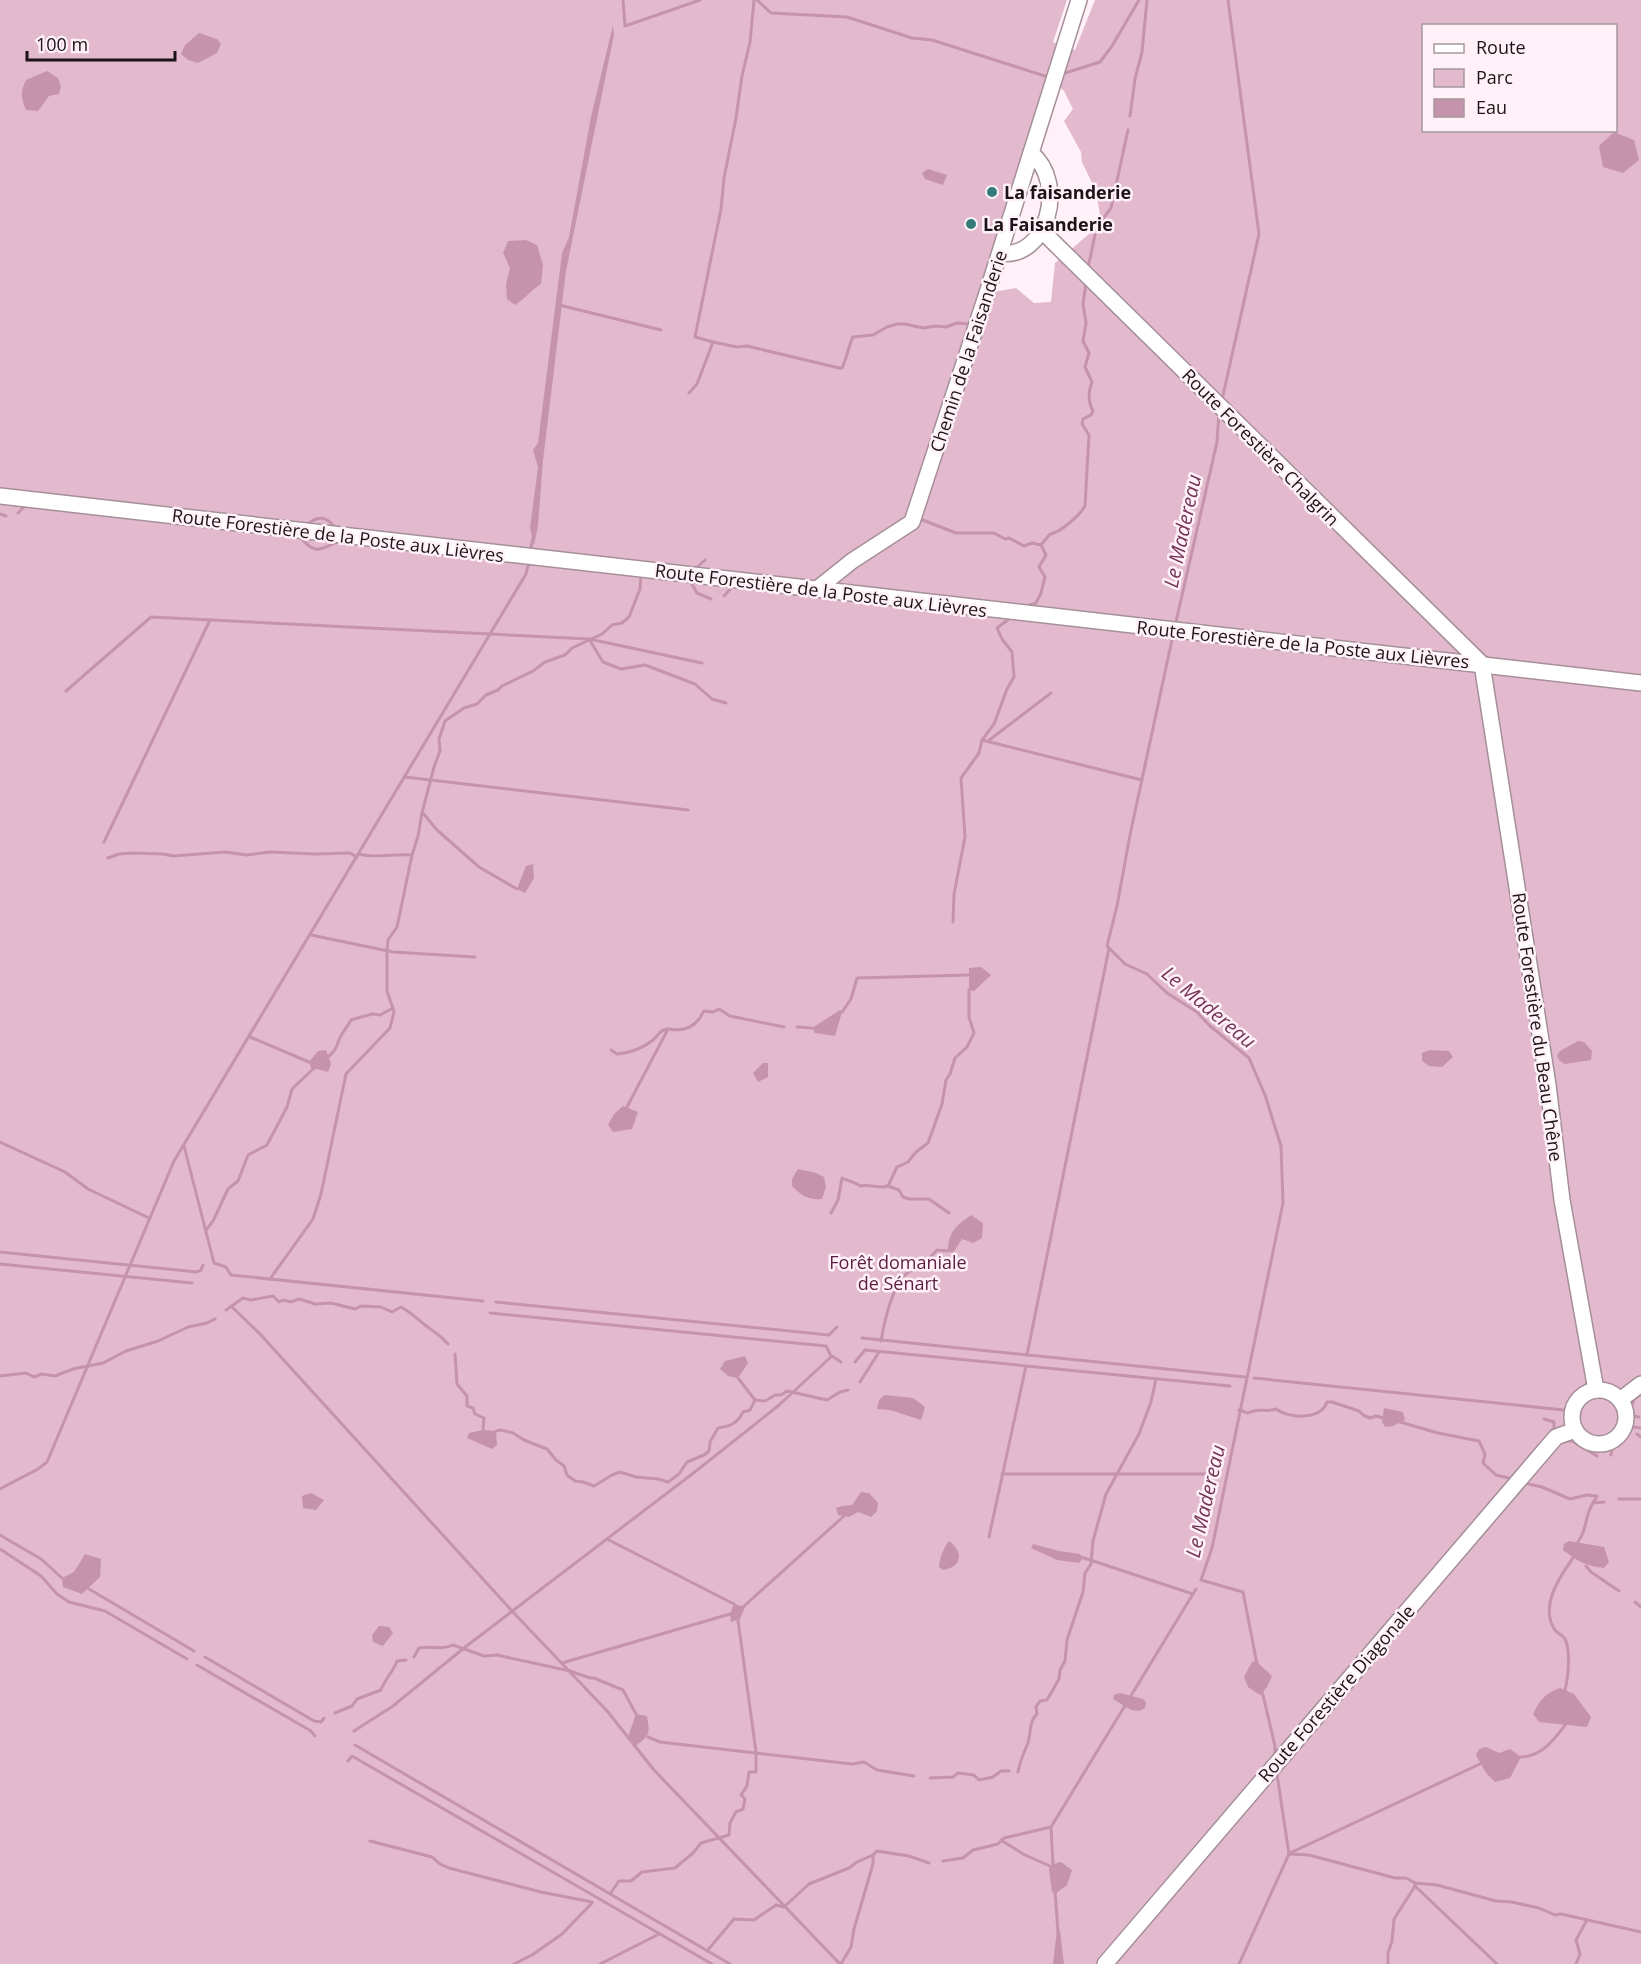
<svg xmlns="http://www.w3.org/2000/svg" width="1641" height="1964" viewBox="0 0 1641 1964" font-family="'Open Sans',sans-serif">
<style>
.green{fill:#e2b9cd;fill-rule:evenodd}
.water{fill:#c693ad}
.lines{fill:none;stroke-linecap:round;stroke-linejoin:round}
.stream{stroke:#c693ad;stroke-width:3}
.minor-casing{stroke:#a58f99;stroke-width:18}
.minor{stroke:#fff;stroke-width:15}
.poi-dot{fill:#337c7a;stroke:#fff1f7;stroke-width:2}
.labels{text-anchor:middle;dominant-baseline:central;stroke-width:5;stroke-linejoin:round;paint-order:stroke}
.poi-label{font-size:18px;font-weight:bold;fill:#1b1317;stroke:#fff1f7;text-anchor:start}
.street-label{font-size:18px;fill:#1b1317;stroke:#fff1f7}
.park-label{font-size:18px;fill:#5b1d41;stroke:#fff1f7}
.water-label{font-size:20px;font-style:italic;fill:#743458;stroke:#fff1f7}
</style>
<rect width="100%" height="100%" fill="#fff1f7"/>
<path class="green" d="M0,0H1067L1053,42L1075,50L1095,0H1641V1964H0ZM1424,26H1616V130H1424ZM1054,81L1064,91L1073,109L1064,121L1081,152L1082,162L1096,191L1100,215L1096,228L1055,263L1051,302L1034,303L1016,288L988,293Z"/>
<g class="water">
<path d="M613,25L614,35L566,271L543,460L538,526L534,545L530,528L538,467L533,450L538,443L562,253L569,237L591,117Z"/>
<path d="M199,33L217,39L221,44L217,53L198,63L188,60L181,54L185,45Z"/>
<path d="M47,71L58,78L61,87L59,94L49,96L38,111L26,110C21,98 20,92 26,80Z"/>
<path d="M1614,132L1634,140L1639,160L1623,173L1603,167L1599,146Z"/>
<path d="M928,169L947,175L943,185L925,179L922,173Z"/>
<path d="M526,240L537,245L543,265L541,284C531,290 525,299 515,305L507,299L506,284L510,268L503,253L508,241Z"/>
<path d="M533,864L534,878L525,893L517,889L526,866Z"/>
<path d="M981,967L991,975L974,991L969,990V968Z"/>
<path d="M840,1010L842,1012L835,1036L815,1033L812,1028Z"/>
<path d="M1578,1041L1584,1042L1592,1051L1591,1060L1565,1064L1559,1060L1557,1056L1560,1051Z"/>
<path d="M326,1050L331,1064L328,1072L317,1069L312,1070L309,1062L318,1051Z"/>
<path d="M1430,1050L1449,1051L1453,1057L1442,1067L1429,1066L1422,1061V1053Z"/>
<path d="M763,1063H768V1077L758,1082L753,1073Z"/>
<path d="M623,1106L638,1112L632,1129L613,1132L608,1125L614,1114Z"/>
<path d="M798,1169L816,1173L824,1177L826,1187L822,1199C807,1200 802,1196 792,1186V1179Z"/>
<path d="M971,1215L983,1223L982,1238L973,1243L962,1239L953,1253L948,1251C948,1232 956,1226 971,1215Z"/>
<path d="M745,1356L748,1363L738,1378L728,1376L720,1369L725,1361Z"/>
<path d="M885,1395L913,1398L925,1407L921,1420L890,1410L877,1409L879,1400Z"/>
<path d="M1384,1408L1403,1412L1405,1420L1393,1426L1385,1427L1382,1422Z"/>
<path d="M483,1430L496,1431L497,1445L492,1449L467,1438L469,1433Z"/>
<path d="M861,1492L869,1493L878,1503L877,1511L871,1517L858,1512L849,1517L838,1515L836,1508L842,1506L852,1505Z"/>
<path d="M311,1493L324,1500L316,1510L303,1508L302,1496Z"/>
<path d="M949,1541C964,1552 962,1567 943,1570L939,1567C939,1559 944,1547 949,1541Z"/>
<path d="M1569,1541L1604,1547L1609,1562L1604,1568C1586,1566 1577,1561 1563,1550L1564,1544Z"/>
<path d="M1033,1544L1059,1551L1080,1554L1082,1559L1079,1563L1057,1560L1031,1548Z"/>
<path d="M85,1554L101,1559L100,1577L82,1594L63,1587L62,1578L74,1572Z"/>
<path d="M734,1604L745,1607L740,1619L731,1622L730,1614Z"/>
<path d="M379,1626L389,1627L393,1633L383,1646L373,1642L372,1635Z"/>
<path d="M1256,1661L1272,1676L1267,1687L1260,1695L1248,1687L1244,1677L1252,1662Z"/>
<path d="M1560,1688L1574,1694L1591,1717L1587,1727L1539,1722L1533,1714C1540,1700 1545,1693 1560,1688Z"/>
<path d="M1120,1693L1143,1699L1146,1702L1145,1708L1139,1711L1131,1710L1113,1699L1114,1695Z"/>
<path d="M636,1714L647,1716C650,1733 650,1736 635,1746L628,1737Z"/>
<path d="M1486,1747L1499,1753L1510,1749L1521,1757L1510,1778L1495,1782L1486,1773L1476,1755L1479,1749Z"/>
<path d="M1061,1862L1072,1870L1067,1885L1055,1894L1052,1892L1049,1869L1053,1864Z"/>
<path d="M1057,1929L1060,1931L1064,1964H1053Z"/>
</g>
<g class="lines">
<g class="stream">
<path d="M623,0L625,26L700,0"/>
<path d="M757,0L771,13L847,17L912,38L932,40L1048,77"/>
<path d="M1062,74L1100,62L1112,46L1139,0"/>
<path d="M1130,116L1135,79L1142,52L1147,0"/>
<path d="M1099,224L1111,208L1128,130"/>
<path d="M1088,268L1095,235"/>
<path d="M559,305L661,330"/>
<path d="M713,342L737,347L747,346L839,368H842C847,358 848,347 853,337L873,335L887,327L897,324H905L923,328L936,326L946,327L957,323L970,324"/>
<path d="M689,393L697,384L713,342L695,337L721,209L724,178L736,118L742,76L750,42L754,0"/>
<path d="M1222,400L1259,234L1228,0"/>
<path d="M18,513L25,506"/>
<path d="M0,514L6,516"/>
<path d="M920,519L956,533H994L1005,539L1009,538L1024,546L1032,543L1041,545"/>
<path d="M307,525C317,515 327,516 335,528"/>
<path d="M297,537H300C316,556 320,549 337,542"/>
<path d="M530,552L533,538"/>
<path d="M695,569L705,560"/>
<path d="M690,581L697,593L711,599"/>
<path d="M724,596L733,586H735"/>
<path d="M1023,607L1036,603L1041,593L1045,577L1039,567L1046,555L1041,545L1050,534C1060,533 1080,515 1085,506L1089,435L1082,424L1083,419L1091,415L1093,411C1088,402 1088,392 1092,382L1085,367L1089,353L1083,341L1086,323L1083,304L1086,283"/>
<path d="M1175,626L1217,442L1219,412"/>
<path d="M1173,635L1130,835L1117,906L1107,946L1125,964L1147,974L1167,993L1197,1012L1209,1025L1249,1058L1265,1095L1281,1146L1283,1203L1212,1548L1201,1580L1243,1592L1257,1664"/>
<path d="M589,639L603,662L621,669L645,665L695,684L712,699L726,703"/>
<path d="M66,691L151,617L589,639L702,663"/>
<path d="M982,740L1142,780"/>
<path d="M988,741L1051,693"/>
<path d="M405,777L688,810"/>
<path d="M423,813L437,830L479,867L517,889"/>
<path d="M104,842L210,620"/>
<path d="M359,854C373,859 396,853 412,855"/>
<path d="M108,858L119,854L132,853L163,854L173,856L225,852L247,855L270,852L315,854L350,853L357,857"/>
<path d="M953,922L954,894L965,837L961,778L979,753L982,740L994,724L1007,689L1014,677L1012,652L1002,639L997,628L1013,616"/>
<path d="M311,935L393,952L475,957"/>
<path d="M842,1012L851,999L857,978L969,975"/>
<path d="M797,1027L812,1028"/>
<path d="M250,1037L309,1062"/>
<path d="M611,1050L617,1054C629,1053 643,1048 653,1040C659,1035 659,1030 668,1029"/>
<path d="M328,1057C339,1048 336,1043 342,1034C345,1029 348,1026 351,1020L372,1014L380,1015L393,1008"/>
<path d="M627,1107L668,1029C679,1031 691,1030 699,1019C701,1017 702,1013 704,1011L713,1012L719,1009L730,1016L784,1027"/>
<path d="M0,1142L65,1172L88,1189L149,1218"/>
<path d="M184,1146L214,1263L226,1267L231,1275L483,1301"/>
<path d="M831,1213L838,1200L842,1178C846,1180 857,1183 860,1186C871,1184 878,1189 888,1186"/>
<path d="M949,1213L929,1199H909L903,1197L899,1190L888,1186L897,1167L908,1162L916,1152L928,1143L942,1104L946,1080L950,1074L955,1058L967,1047L974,1033L969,1017V990"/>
<path d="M206,1230L213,1221L228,1189L238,1181L248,1155L267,1145L287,1107L292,1089L312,1070"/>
<path d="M0,1252L197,1272L201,1270L203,1265"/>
<path d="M0,1264L192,1283"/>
<path d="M270,1279L313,1219L321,1194L346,1074L390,1028L394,1012L387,991V950L388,940L397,927L412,855L418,836L422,813L434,767L440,751L439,739L445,721L464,708L477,704L486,695L498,690L502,686L533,671L545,662L565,655L572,648L602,634L612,625L622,623L629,617L640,589L641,576"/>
<path d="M496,1302L829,1335L837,1327"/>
<path d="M231,1306L260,1334L512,1611L608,1712L654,1770L840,1964"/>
<path d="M226,1310L243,1298L251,1300L273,1296L279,1302L283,1300L291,1302L299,1299L315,1304L331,1303L355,1309L361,1306L381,1307L392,1312L401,1307C412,1313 416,1318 425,1325C435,1333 439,1333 448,1344"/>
<path d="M490,1313L826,1346L831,1356"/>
<path d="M862,1338L1245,1377"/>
<path d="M881,1341C884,1323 895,1267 919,1269L937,1250L948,1251"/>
<path d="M455,1354L457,1384L467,1396V1406L473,1408L475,1414L484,1418L483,1430"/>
<path d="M1027,1355L1109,948"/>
<path d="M855,1362L865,1350L1230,1386"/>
<path d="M0,1376L26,1373L34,1377L42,1374L55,1376L73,1369L103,1363L126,1351L158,1341L188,1327L207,1323L215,1319"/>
<path d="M738,1378L755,1400"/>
<path d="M1254,1378L1564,1410L1569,1406L1587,1383V1379"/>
<path d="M860,1382L879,1352"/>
<path d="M1239,1410L1248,1413C1259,1407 1266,1413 1276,1409C1289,1419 1321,1420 1327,1402H1332L1359,1411L1363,1415L1370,1418L1376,1416L1383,1418"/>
<path d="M1639,1417L1633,1416L1630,1412L1634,1399L1641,1394"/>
<path d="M1544,1419L1554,1422V1428L1550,1433"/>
<path d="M1400,1422L1438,1433L1479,1441L1485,1454L1483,1463L1496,1475L1509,1478"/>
<path d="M496,1431L501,1430L513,1433L524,1440L547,1449L556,1460L564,1466L567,1475L575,1481L583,1482L594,1486L612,1475L620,1472L636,1477L658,1479L668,1482L679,1474L687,1462L704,1455L709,1451L710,1442L718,1428C730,1426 737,1424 743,1412L750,1410L755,1400L765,1401L775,1395H781L787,1391L827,1400L840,1392L848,1390"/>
<path d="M1637,1434L1641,1437"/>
<path d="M1565,1441H1572L1597,1456"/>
<path d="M1611,1455L1612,1448L1619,1445L1632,1427L1641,1428"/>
<path d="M1002,1474H1213"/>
<path d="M1524,1483L1542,1487L1570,1499L1587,1495L1597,1496L1593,1503"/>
<path d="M0,1489L38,1469L47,1462L174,1161L526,574L529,562"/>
<path d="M1619,1499H1641"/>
<path d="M1478,1517L1540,1444"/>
<path d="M0,1535L41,1559L62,1578"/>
<path d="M989,1537L1026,1366"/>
<path d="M607,1539L734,1604"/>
<path d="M1578,1542C1588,1528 1584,1517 1593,1503L1604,1502"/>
<path d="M0,1549L41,1576L57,1594L69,1602L105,1611L187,1659"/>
<path d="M1081,1557L1193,1594"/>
<path d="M1586,1566L1591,1572L1619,1591"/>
<path d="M89,1589L194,1651"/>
<path d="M1635,1602L1641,1607"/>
<path d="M743,1607L844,1516"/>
<path d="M205,1657L314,1721L321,1722L324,1718"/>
<path d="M414,1657L419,1648C433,1645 440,1651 453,1645L484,1656L497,1655L570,1671L590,1678H594L623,1690L636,1714"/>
<path d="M562,1663L730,1614"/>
<path d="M197,1665L311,1731L315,1736"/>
<path d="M1565,1690C1568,1678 1571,1650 1565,1639C1563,1635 1557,1633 1555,1630C1539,1607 1560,1576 1573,1558"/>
<path d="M1262,1691L1275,1746V1754"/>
<path d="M1129,1699L1196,1589"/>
<path d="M335,1713L352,1706L357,1699L381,1690C385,1679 393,1672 397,1661L406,1660"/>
<path d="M354,1731L393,1706L464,1648L696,1471L778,1406L832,1356L841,1362"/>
<path d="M648,1737L660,1742L852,1764L864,1762L877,1770L914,1776"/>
<path d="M355,1745L730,1964"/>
<path d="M1521,1757C1542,1756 1553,1741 1565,1725"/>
<path d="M348,1761L352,1756L712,1964"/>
<path d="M1018,1772C1020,1761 1024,1752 1028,1743C1031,1733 1029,1721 1037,1714L1036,1707L1040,1701L1047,1700L1059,1679L1060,1670L1065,1661L1067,1640L1083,1592L1085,1573L1091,1564L1093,1541L1106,1494L1139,1434L1151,1402L1156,1379"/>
<path d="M930,1778L953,1777L958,1773L974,1775L979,1780L993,1777L1001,1771H1009"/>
<path d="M1051,1827L1053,1866"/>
<path d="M1001,1840L1023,1854L1052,1867"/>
<path d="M370,1841L432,1857L440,1864L449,1868L541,1892L592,1902"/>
<path d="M1290,1853L1482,1763"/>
<path d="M1289,1854L1309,1855L1395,1878H1406L1415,1883L1437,1885L1496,1901L1512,1902L1539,1908L1555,1915L1561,1914L1641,1932"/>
<path d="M943,1861L963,1858L973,1850L998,1844L1004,1838L1051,1827L1126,1704"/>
<path d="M1415,1883V1886L1497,1964"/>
<path d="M1055,1891L1058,1932"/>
<path d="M610,1894L619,1881H631L642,1872L675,1868L693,1853L701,1843L729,1835L730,1823L736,1812L743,1809L745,1799L741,1795L747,1786L749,1772H756V1752L738,1620"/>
<path d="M707,1951L734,1919L754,1920L776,1905L784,1907L809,1884L849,1868L857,1862L873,1855"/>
<path d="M514,1964L532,1955L562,1934L592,1903"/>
<path d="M600,1964L659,1934"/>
<path d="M841,1964L851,1947L854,1929L873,1864V1855L877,1851L909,1856L929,1863"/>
<path d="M1239,1964L1289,1854L1277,1774"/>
<path d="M1388,1964V1953L1392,1941L1394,1919L1415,1886"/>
<path d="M1576,1964L1580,1954L1576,1940L1587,1920"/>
</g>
<defs>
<g id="minor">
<path d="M1041,230L1482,664"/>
<path d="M1000,253C1047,260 1068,183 1031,153"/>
<path d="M0,496L1641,683"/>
<path d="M817,589L852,561L912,522L987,293L1079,0"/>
<path d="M1482,664L1548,1085L1562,1200L1596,1390"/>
<circle cx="1599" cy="1417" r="27"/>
<path d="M1620,1400L1641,1384"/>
<path d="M1105,1964L1556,1437L1575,1430"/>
</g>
</defs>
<use href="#minor" class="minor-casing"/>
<use href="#minor" class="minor"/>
</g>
<g class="poi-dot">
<circle cx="992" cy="192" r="6"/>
<circle cx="971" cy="224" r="6"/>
</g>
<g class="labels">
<g class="poi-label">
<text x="1004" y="192">La faisanderie</text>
<text x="983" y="224">La Faisanderie</text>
</g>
<g class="street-label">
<text transform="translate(968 351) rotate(-72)">Chemin de la Faisanderie</text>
<text transform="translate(1261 447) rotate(45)">Route Forestière Chalgrin</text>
<text transform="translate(338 535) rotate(7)">Route Forestière de la Poste aux Lièvres</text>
<text transform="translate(821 590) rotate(7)">Route Forestière de la Poste aux Lièvres</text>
<text transform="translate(1303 644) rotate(6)">Route Forestière de la Poste aux Lièvres</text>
<text transform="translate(1538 1027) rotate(82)">Route Forestière du Beau Chêne</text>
<text transform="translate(1336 1693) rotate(-49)">Route Forestière Diagonale</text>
</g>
<g class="park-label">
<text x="898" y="1262">Forêt domaniale<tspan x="898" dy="21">de Sénart</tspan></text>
</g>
<g class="water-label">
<text transform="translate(1182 531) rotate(-78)">Le Madereau</text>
<text transform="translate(1209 1007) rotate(40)">Le Madereau</text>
<text transform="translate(1205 1501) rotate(-77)">Le Madereau</text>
</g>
</g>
<rect x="1422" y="24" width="195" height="108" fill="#fff1f7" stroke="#a4989d" stroke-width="1.5"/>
<rect x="1434" y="44" width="30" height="9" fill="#ffffff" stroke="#a4989d" stroke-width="1.5"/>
<text x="1476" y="54" font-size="18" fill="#1b1317">Route</text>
<rect x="1434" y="69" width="30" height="18" fill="#e2b9cd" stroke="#a4989d" stroke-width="1.5"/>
<text x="1476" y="84" font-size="18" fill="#1b1317">Parc</text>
<rect x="1434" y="99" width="30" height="18" fill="#c693ad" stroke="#a4989d" stroke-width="1.5"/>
<text x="1476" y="114" font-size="18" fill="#1b1317">Eau</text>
<path d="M27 51v9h148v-9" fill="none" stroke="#1b1317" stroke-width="3"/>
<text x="36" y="51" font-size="18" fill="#1b1317" stroke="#fff1f7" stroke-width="4.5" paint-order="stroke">100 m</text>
</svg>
